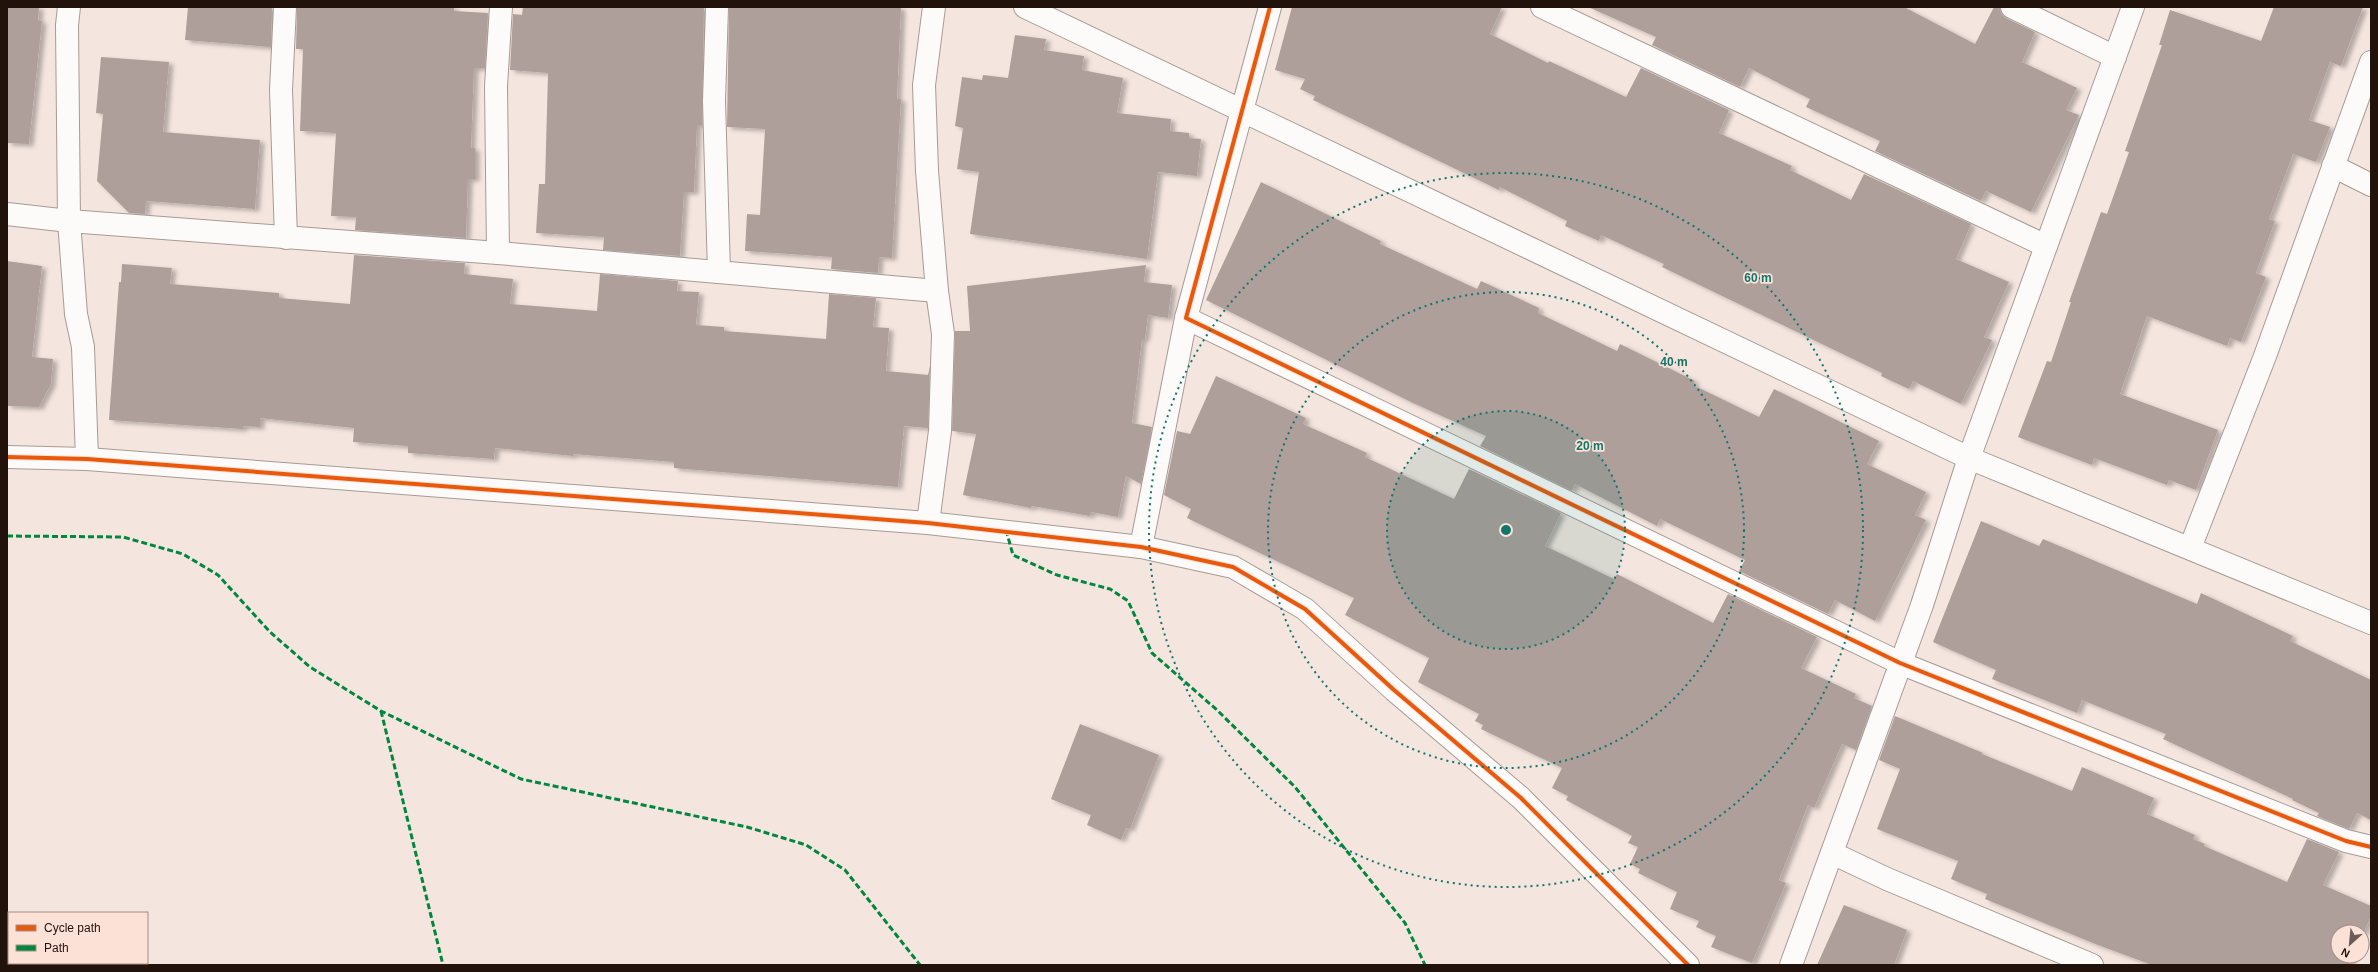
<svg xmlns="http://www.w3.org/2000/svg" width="2378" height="972" viewBox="0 0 2378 972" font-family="Arial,sans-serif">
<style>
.building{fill:#ae9f9a;filter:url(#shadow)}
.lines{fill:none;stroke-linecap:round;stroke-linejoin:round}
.minor-casing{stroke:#a89a94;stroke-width:24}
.minor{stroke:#fdfbfa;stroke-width:22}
.quiet{stroke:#00873e;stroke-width:3;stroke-dasharray:6 3;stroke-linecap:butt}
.cycleway-casing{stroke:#fce1d7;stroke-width:6}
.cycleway{stroke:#e8590c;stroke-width:4}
.ring{fill:none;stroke:#0f766e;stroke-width:2;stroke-dasharray:2 4}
.centre{fill:#0f766e;stroke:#fce1d7;stroke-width:2}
.ring-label{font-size:12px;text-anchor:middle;font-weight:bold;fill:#0f766e;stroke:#fce1d7;stroke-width:3.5;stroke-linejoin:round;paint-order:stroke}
</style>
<defs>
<filter id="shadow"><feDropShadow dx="4.5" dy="2.5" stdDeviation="2" flood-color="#0004"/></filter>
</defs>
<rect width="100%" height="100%" fill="#f4e5df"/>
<g class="building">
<path d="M7,7H39L38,20L42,21L29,144L7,143Z"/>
<path d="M188,7H272L271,47L185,40Z"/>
<path d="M297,7H454V11L488,13L485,68H474L471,148H475V179H468L466,238L355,230L356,217L331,216L336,133L300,131L303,49H296Z"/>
<path d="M523,7H704L702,125H697L694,192H684L680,256L603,250L604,237L536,233L539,184H545L548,73L510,70L513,14L522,15Z"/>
<path d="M729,7H901L897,99H901L892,258L879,257L878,273L831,269L832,257L745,251L747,214L760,215L765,129L727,127Z"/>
<path d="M1292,7H1502L1490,34L1548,63L1549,61L1626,97L1641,68L1729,110L1719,133L1792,166L1790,170L1851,200L1864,174L1971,224L1956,259L2009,282L1984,337L1992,340L1961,404L1913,381L1909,389L1881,376L1882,373L1662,267L1664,264L1601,235L1599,241L1565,226L1567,221L1500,187L1499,190L1313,100L1315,96L1300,89L1305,79L1275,70Z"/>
<path d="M1588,7H1904L1975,44L1994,7H2000L2001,14L2006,18L2035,32L2022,62L2077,88L2066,110L2079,115L2031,212L1986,191L1981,201L1875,151L1880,141L1806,107L1810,99L1749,68L1740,87L1652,45L1656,37Z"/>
<path d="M2274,7H2363L2341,66L2330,62L2309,120L2330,127L2316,162L2293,154L2269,219L2275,221L2256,273L2266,277L2241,342L2230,338L2227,346L2147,316L2120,394L2218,430L2196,490L2169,480L2167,485L2094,458L2092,465L2018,437L2047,361L2051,362L2071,302H2069L2101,212L2107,214L2129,152L2125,151L2162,45H2159L2170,10L2261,41Z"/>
<path d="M1015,35L1046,39L1044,50L1084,56L1082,70L1123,78L1117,113L1171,119L1170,131L1189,133V138L1201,139L1197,176L1158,172L1147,259L970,234L979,172L957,169L963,128L955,126L962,77L982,80L983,75L1008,78Z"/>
<path d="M101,57L169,62L163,132L260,140L255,209L146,201L145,214L129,213L97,181L103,114L96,113Z"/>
<path d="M1261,182L1381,241L1380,244L1477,289L1481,281L1539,308L1538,313L1617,351L1620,344L1695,381L1693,385L1759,417L1774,389L1879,441L1867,464L1926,492L1915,515L1926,520L1875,621L1835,600L1828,614L1739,571L1745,560L1660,519L1657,526L1575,484L1572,491L1480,446L1486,436L1413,403L1206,300Z"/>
<path d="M354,255L465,263L464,274L513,279L510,304L597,311L600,274L678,281L677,291L699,292L696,325L724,327V331L826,339L829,294L876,298L873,327L889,328L886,371L928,375L930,366L928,428L904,426L898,487L674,468V462L573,454V456L495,448L494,459L408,453V446L353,442L354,428L260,418V427L243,426V429L109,420L119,282H121L122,264L172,268L170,284L279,293V298L350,304Z"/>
<path d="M7,261L42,266L32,357L53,359L51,384L39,407L7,406Z"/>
<path d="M1146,265L1144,282L1172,285L1168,318L1148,315L1145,339H1142L1132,423L1152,427L1141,484L1126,476L1118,517L1091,512L1090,516L1032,506L1031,508L963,495L976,434L952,431L955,331H970L967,286Z"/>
<path d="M1216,376L1306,418L1303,424L1367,453L1365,457L1454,499L1469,469L1561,513L1545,546L1614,579L1617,574L1713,623L1728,594L1817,637L1801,668L1856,694L1854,698L1872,706L1856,750L1842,744L1814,808L1808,805L1779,880L1786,883L1752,963L1711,947L1716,936L1696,927L1699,921L1670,909L1677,892L1638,873L1640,869L1630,864L1638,847L1628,843L1632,836L1566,800L1568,796L1552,788L1562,768L1481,729L1483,725L1475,721L1479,714L1418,682L1429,658L1345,615L1354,598L1187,518L1191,509L1164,495L1177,431L1190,434Z"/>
<path d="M1981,521L2039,546L2043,539L2197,604L2201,593L2293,636L2290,641L2371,680V820L2357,813L2349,829L2317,816L2319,813L2292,800L2293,799L2163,739L2166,734L2082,700L2077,713L1992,679L1996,670L1933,642Z"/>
<path d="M1895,716L1983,753L1982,754L2072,791L2082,767L2154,798L2147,814L2195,835L2193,839L2205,844L2204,846L2287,882L2307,839L2339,852L2323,885L2371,906V916L2362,936V932H2338V956H2353L2349,965H2152L2098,945L1985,899L1987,894L1951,879L1958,861L1877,829L1900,769L1879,760Z"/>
<path d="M1080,724L1159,755L1130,829L1126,828L1121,840L1087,825L1091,815L1051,799Z"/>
<path d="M1844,905L1907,930L1894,965H1817Z"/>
</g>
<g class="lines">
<defs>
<g id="minor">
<path d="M69,7L67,25L69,221L76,314L83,347L87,459"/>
<path d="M285,7L281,90L286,238"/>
<path d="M717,7L714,101L719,272"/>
<path d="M1025,7L1969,458L2371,623"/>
<path d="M1270,7L1186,318L1900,663L2346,841L2371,847"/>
<path d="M1542,7L2046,246"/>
<path d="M2012,7L2115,57"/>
<path d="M2333,166L2371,185"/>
<path d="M7,214L69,221L498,253L937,291"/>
<path d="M498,253L496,86L501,7"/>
<path d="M7,457L87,459L928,523L1141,547L1233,567L1305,609L1394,690L1521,798L1688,965"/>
<path d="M928,523L940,431L943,334L937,291L927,171L924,85L934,7"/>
<path d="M1141,547L1186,318"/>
<path d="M2190,548L2265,356L2371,62"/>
<path d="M1832,853L1887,879L2092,965"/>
<path d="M1791,965L1922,605L1969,458L2133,7"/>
</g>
</defs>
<use href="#minor" class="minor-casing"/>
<use href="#minor" class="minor"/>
<g class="quiet">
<path d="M1006,530L1013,555L1057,575L1110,589L1128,601L1152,653L1217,710L1295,787L1405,923L1425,965"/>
<path d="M7,536L123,537L183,554L218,575L270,632L310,667L381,711L521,779L747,827L806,845L845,870L920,965"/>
<path d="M381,711L443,965"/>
</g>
<defs>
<g id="cycleway">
<path d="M1270,7L1186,318L1900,663L2346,841L2371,847"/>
<path d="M7,457L87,459L928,523L1141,547L1233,567L1305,609L1394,690L1521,798L1688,965"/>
</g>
</defs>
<use href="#cycleway" class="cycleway-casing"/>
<use href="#cycleway" class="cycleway"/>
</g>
<circle cx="1506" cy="530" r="119" fill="#0f766e" fill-opacity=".12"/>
<g class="ring">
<circle cx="1506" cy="530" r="119"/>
<circle cx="1506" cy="530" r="238"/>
<circle cx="1506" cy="530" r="357"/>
</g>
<circle cx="1506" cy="530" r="6" class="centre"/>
<g class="ring-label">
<text x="1758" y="282">60 m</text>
<text x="1674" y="366">40 m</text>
<text x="1590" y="450">20 m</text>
</g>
<rect width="2378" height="972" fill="none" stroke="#21120c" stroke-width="16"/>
<rect x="8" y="912" width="140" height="52" fill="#fce1d7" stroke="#a48e86"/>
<rect x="16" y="925" width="20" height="6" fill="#e8590c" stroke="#a48e86"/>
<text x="44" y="932" font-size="12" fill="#21120c">Cycle path</text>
<rect x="16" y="945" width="20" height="6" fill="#00873e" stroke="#a48e86"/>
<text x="44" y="952" font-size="12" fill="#21120c">Path</text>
<g transform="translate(2350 944) rotate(207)"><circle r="19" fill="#fce1d7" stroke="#a48e86"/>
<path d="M0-3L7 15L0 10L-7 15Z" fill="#6b5c56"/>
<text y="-6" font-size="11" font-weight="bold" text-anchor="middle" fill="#21120c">N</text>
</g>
</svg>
